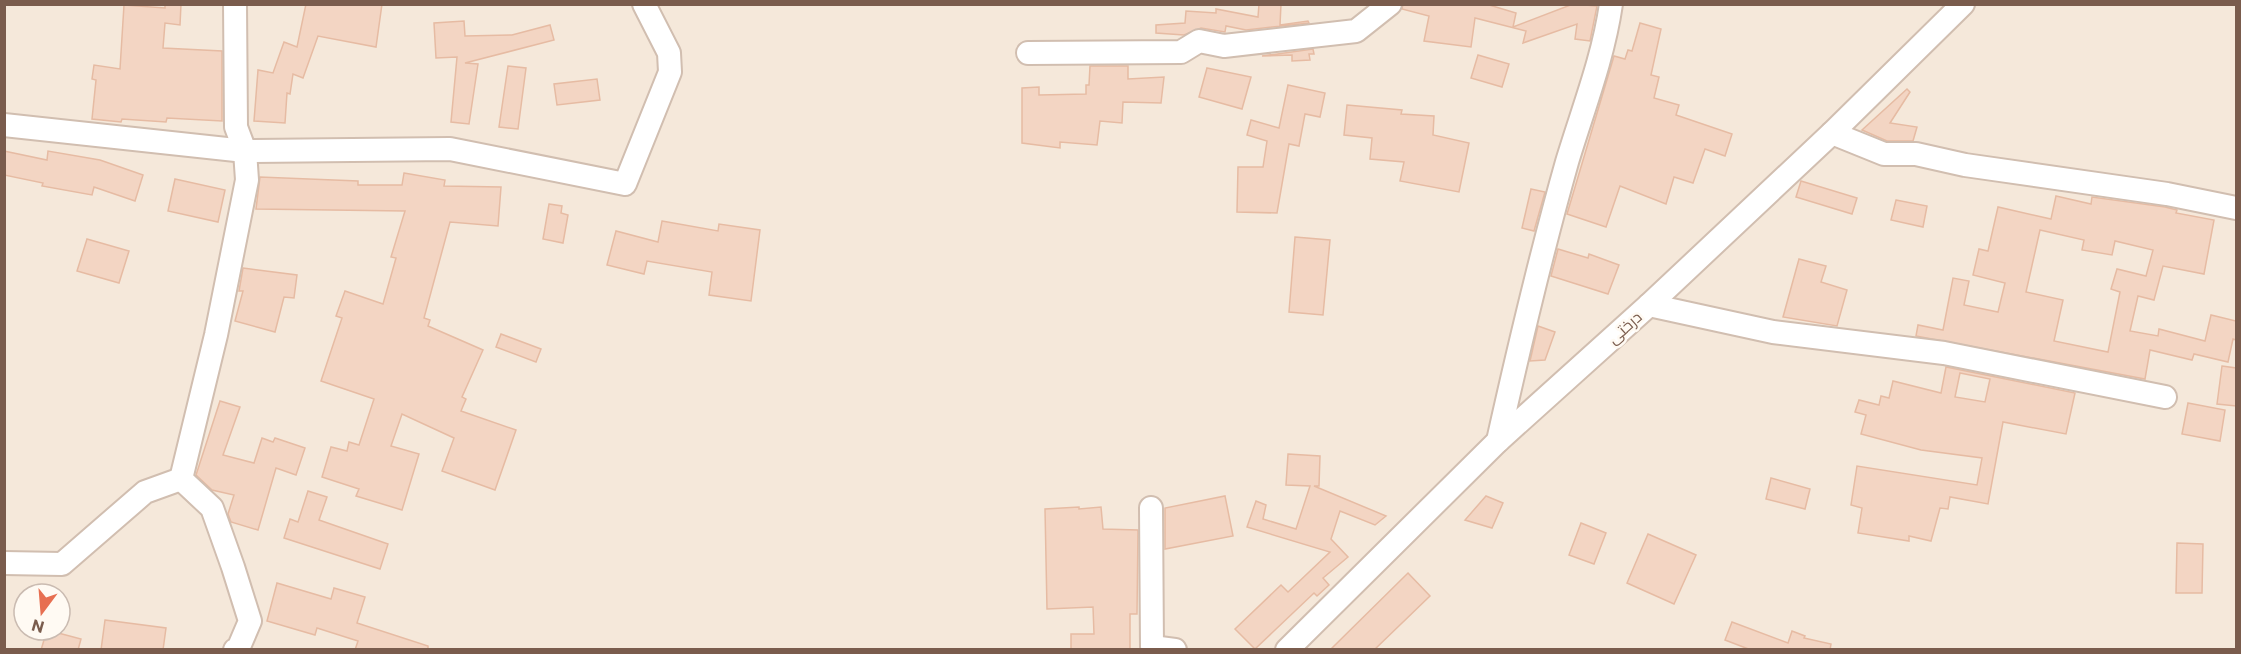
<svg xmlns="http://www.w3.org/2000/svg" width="2241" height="654" viewBox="0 0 2241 654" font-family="Commissioner,Cairo,sans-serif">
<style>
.residential{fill:#f5e8da;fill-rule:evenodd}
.building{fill:#f3d5c3;stroke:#e6bba3;stroke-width:1.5;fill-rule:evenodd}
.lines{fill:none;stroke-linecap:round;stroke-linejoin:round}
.minor-casing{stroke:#d1beb0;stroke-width:26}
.minor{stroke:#fff;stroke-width:22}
.labels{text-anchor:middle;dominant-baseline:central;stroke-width:5;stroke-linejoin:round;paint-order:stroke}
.street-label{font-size:16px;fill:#7a5c4d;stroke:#fffaf3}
</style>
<rect width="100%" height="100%" fill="#fdf6ec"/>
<path class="residential" d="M4,5H2236V649H5ZM24,594H60V630H24Z"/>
<g class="building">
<path d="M165,4H181L180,25L165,23L163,48L222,51V121L167,118L166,122L122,119L121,122L92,119L96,80L92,79L94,65L120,69L124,5L165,8Z"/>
<path d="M306,4H382L376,47L318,36L303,78L293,74L290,94L287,93L285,123L254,121L258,70L273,73L284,42L297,47Z"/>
<path d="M1259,4H1281L1280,25L1308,21L1309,23L1246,30L1226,26L1225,32L1201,28L1184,35L1156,33V25L1185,23L1186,11L1216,13V9L1258,17Z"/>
<path d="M1403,4H1486L1516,13L1513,27L1573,4L1597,6L1590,41L1575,39L1577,24L1523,43L1526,31L1475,18L1471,47L1424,41L1429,16L1402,9Z"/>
<path d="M464,21L465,36L512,35L550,25L554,40L465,63L478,64L469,124L451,122L457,57L436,58L434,23Z"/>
<path d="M1640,23L1661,29L1651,75L1659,77L1654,98L1679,105L1676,115L1732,134L1725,156L1705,149L1693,183L1674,177L1666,204L1620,186L1606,227L1567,214L1614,56L1625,59L1628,50L1632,51Z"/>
<path d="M1313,49L1314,54H1309L1310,60L1292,61V55L1262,56Z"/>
<path d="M1478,55L1509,64L1502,87L1471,78Z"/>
<path d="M508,66L526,68L518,129L499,127Z"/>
<path d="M1090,66H1128V79L1164,77L1161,103L1123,102L1122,123L1100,121L1097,145L1060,142V148L1022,143V88L1039,87V95L1086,94V85H1089Z"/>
<path d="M1207,68L1251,77L1242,109L1199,97Z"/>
<path d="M597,79L600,100L557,105L554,84Z"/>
<path d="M1288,85L1325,93L1320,117L1305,114L1299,146L1289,144L1277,213L1237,212L1238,167H1263L1267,141L1247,135L1251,120L1279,128Z"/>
<path d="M1907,89L1910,92L1890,123L1917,127L1913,141H1887L1862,130Z"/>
<path d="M1347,105L1402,110L1401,114L1434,116L1433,135L1469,143L1459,192L1400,181L1404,162L1370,159L1372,138L1344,135Z"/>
<path d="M4,151L47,160L48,151L100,160L143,175L135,201L94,187L92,195L42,186L43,183L4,175Z"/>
<path d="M404,173L445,180L444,186L501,187L498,226L450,222L424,318L430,320L428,326L483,350L462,397L466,399L461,411L516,430L495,490L442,471L454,438L402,414L391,446L419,454L402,510L356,496L359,489L322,477L331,447L347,451L349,442L359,445L374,399L321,381L342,318L336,316L345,291L383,304L396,258L391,257L405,211L256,209L260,177L358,181V185H402Z"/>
<path d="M175,179L225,190L218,222L168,211Z"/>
<path d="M1801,181L1857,198L1852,214L1796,197Z"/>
<path d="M1531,189L1545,192L1534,231L1522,228Z"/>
<path d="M2056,196L2091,204L2092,197L2165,207L2177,210L2176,213L2214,220L2204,274L2163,266L2154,300L2138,296L2130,331L2158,336L2159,329L2205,341L2211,315L2236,321V340L2233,339L2228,362L2194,354L2192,360L2150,350L2145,379L1916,336L1918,325L1943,330L1953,278L1969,281L1964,305L1998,312L2005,283L1973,275L1979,249L1988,251L1998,207L2051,219ZM2040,230L2084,240L2082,250L2112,255L2115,241L2153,250L2146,276L2117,269L2111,289L2120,292L2108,352L2054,341L2063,300L2026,292Z"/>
<path d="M1896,200L1927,206L1923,227L1891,220Z"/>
<path d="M549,204L562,206L561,213L568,215L563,243L543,239Z"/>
<path d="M662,221L718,231L719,224L760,230L751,301L709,295L712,272L647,261L644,274L607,265L616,231L658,242Z"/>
<path d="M1295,237L1330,240L1323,315L1289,312Z"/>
<path d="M87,239L129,251L119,283L77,271Z"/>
<path d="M1558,249L1588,258L1589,254L1619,265L1608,294L1551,276Z"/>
<path d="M1799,259L1826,266L1821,282L1847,290L1837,326L1783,317Z"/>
<path d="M243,268L297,275L294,298L284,297L275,332L235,321L243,291H239Z"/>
<path d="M1538,326L1555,332L1545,360L1530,361Z"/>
<path d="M501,334L541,349L536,362L496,347Z"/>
<path d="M2222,366L2236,368V406L2217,404Z"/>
<path d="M1946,367L2075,393L2066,434L2003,422L1988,504L1950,497L1948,509L1940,508L1931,541L1909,536V541L1858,533L1862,508L1851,505L1857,466L1977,485L1982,458L1921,450L1861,434L1866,415L1855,412L1859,400L1879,405L1881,396L1889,398L1893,381L1941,393ZM1960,373L1990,379L1985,402L1955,397Z"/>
<path d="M220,401L240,407L223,455L254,463L262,438L273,442L275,438L305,448L296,475L276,468L258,530L231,522L228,514L234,495L212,490L196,475Z"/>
<path d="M2188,403L2225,410L2220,441L2182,434Z"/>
<path d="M1288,454L1320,456L1319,486H1314L1386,516L1375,525L1340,511L1331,539L1348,557L1323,578L1329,585L1317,596L1314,593L1255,649L1235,629L1281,585L1288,592L1330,552L1247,527L1256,501L1266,505L1263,519L1296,529L1310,486L1286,485Z"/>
<path d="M1771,478L1810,489L1805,509L1766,499Z"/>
<path d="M308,491L327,497L319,520L388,544L380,569L284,538L290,519L298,522Z"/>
<path d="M1225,496L1233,536L1165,549V508Z"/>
<path d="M1486,496L1503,503L1492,528L1465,520Z"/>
<path d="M1079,507V509L1101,507L1103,529L1138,530L1137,614H1130V650H1071V634H1094L1093,607L1047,609L1045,509Z"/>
<path d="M1581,523L1606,533L1594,564L1569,555Z"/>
<path d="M1648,534L1696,555L1674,604L1627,583Z"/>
<path d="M2177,543L2203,544L2202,593H2176Z"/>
<path d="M1408,573L1430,596L1374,650H1330Z"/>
<path d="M277,583L331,599L334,588L365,597L357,623L428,646V650H355L358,641L317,628L315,635L267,621Z"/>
<path d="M105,620L166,628L163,650H101Z"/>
<path d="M1732,622L1788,643L1792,631L1805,636L1804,638L1831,644L1830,650H1751L1725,640Z"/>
<path d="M47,630L81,639L78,650H41Z"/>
</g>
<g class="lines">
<defs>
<g id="minor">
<path d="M235,4L236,127L245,151L247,180L216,335L181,479L212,508L233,567L250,621L238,649L235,650"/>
<path d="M1028,53L1181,52L1199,41L1224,46L1356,31L1390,4"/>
<path d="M4,125L245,151L450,149L625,184L670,72L669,53L644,4"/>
<path d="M1832,133L1884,154H1916L1965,165L2167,194L2236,208"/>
<path d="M1649,305L1773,332L1944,353L2165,397"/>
<path d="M1498,441C1519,347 1541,254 1567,162C1583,109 1603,59 1611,4"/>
<path d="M1151,508L1152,647L1175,650"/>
<path d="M4,563L62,564L145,492L181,479"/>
<path d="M1287,650L1498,441L1649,305L1832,133L1963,4"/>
</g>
</defs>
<use href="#minor" class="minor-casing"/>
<use href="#minor" class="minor"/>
</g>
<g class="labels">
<g class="street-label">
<text transform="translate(1624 327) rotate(-42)">درختی</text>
</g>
</g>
<rect width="2241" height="654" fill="none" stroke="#7a5c4d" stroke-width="12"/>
<g transform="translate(42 612) rotate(196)"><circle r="28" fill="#fffaf3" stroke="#cabbb1" stroke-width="1.5"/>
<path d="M0-4.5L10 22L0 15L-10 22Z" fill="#e76f51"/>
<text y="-9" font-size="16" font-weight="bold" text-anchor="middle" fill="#7a5c4d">N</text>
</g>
</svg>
